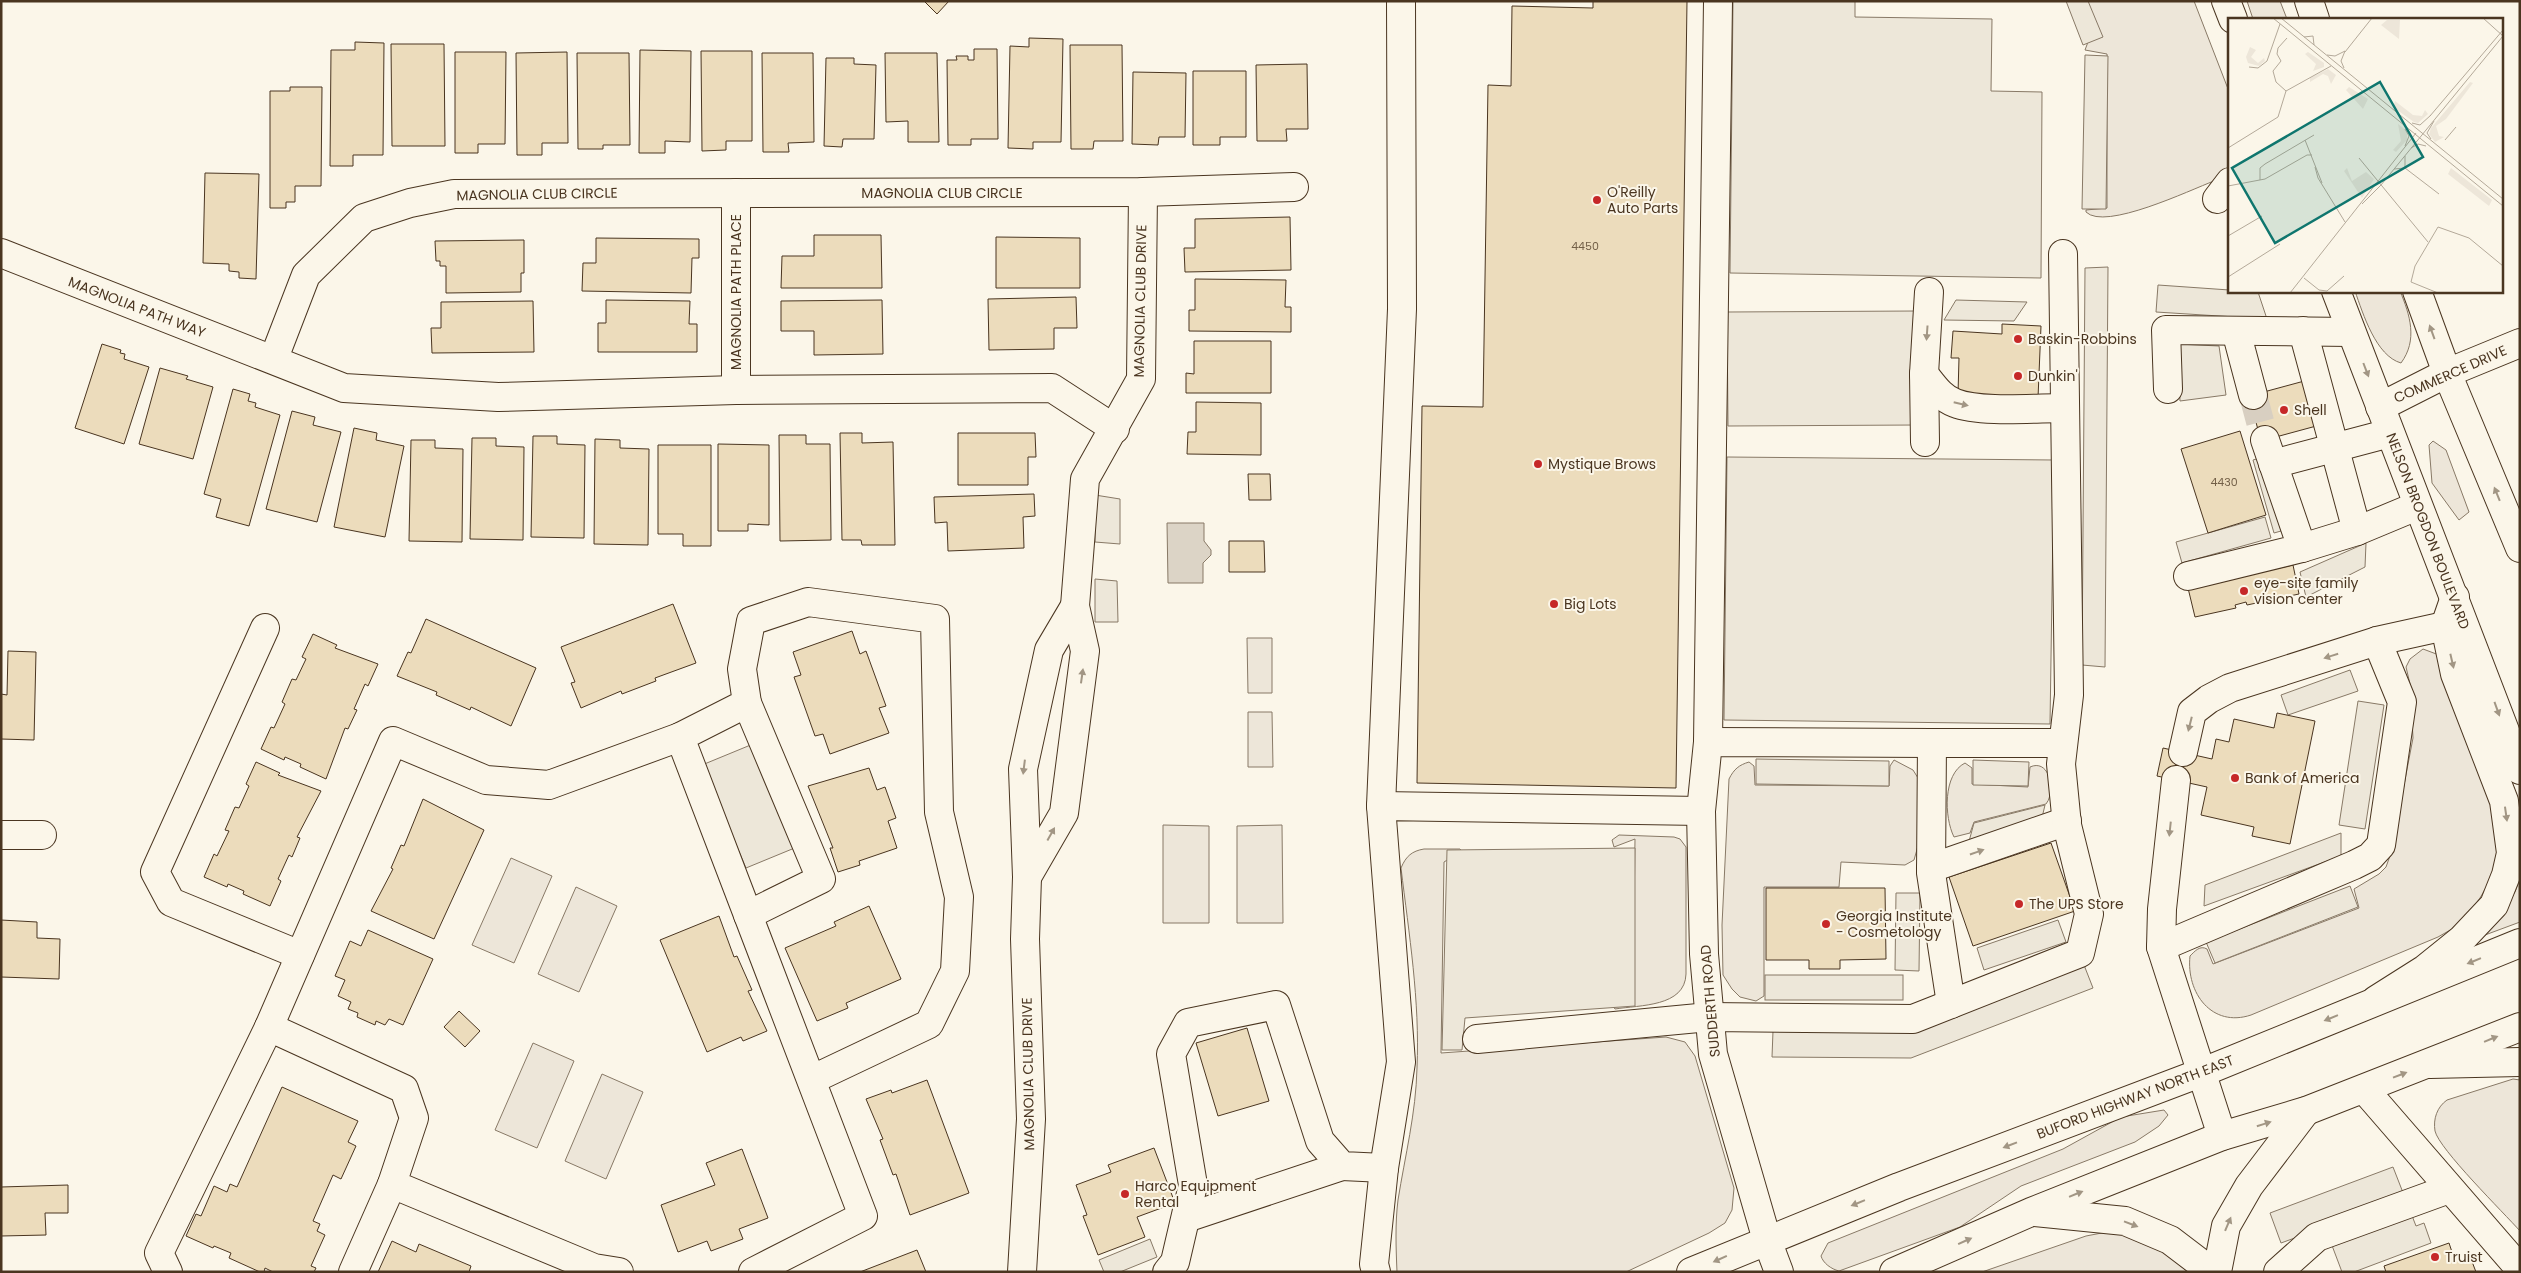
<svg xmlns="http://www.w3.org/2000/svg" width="2521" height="1273" viewBox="0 0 2521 1273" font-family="Poppins,sans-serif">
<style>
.green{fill:#ede6d9;stroke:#887966}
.parking{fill:#ede7d9;stroke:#887966}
.water{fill:#dcd4c6;stroke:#887966}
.building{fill:#ecdcbc;stroke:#4a3520}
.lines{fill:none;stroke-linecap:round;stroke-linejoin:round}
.minor-tunnel{stroke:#d8cfc1;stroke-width:28;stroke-dasharray:28 14;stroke-linecap:butt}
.minor-casing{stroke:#4a3520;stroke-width:30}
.major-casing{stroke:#4a3520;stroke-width:30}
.highway-casing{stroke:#4a3520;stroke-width:30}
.minor{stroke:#fbf6e9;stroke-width:28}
.major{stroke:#fbf6e9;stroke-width:28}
.highway{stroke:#fbf6e9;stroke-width:28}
.oneway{fill:#a29684}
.poi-dot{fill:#c62828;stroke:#fbf6e9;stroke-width:2}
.labels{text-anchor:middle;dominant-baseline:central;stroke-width:4;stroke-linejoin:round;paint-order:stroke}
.number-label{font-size:11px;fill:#725f47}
.poi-label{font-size:14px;fill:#4a3520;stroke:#fbf6e9;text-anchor:start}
.street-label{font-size:14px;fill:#4a3520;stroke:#fbf6e9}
.inset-road{fill:none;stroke:#b4a999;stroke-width:1}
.view{fill:#0f766e;fill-opacity:0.15;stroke:#0f766e;stroke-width:2.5}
.inset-edge{fill:none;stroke:#4a3520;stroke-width:2.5}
</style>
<rect width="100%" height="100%" fill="#fbf6e9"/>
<g class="green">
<path d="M2087,1H2194L2230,94V168L2214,181C2190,190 2105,231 2086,212V210L2107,208V54L2085,50L2088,42Z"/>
<path d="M2247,1H2280L2287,19H2253Z"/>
<path d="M2355,291H2400C2410,315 2418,340 2401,363C2376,356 2363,314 2355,291Z"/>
<path d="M2433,441L2446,450L2469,512L2459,520L2432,483L2429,445Z"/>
<path d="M1247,638H1272V693H1248Z"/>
<path d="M2423,649L2439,655L2486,770L2500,849L2496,870L2480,898L2468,914L2452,929L2438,937L2251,1015C2212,1028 2186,993 2190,956C2195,951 2200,945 2207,949L2213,964L2359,908L2354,889L2379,874L2386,867L2391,853L2413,738L2410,684L2406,667L2410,659Z"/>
<path d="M1248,712H1272L1273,767H1248Z"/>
<path d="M1894,760L1913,770L1918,778V846L1914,860L1905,865L1841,862L1839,887H1764V996L1756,1001L1740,997L1732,989L1723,975L1722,925L1729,779C1734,769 1739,765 1749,762L1754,766L1755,785L1889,786L1890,766Z"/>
<path d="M1965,763L1972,768V784L2028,787L2030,767C2050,758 2056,792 2046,804L1974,822L1970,833L1954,837C1944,817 1943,774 1965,763Z"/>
<path d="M1163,825L1209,826V923H1163Z"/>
<path d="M1282,825L1283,923H1237V826Z"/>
<path d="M1619,835L1674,837L1680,839L1686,847V974C1685,1007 1640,1005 1615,1009L1612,1005L1633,990L1635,839L1614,847L1612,840Z"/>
<path d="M1424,849H1460L1462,851L1444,862L1441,1053L1666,1037L1685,1042L1695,1056L1734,1188L1732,1210L1725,1223L1709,1233L1626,1272H1397C1396,1248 1395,1224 1398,1200C1405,1156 1416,1113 1417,1068C1420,1001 1409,934 1401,868C1406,856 1412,851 1424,849Z"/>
<path d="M511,858L552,876L514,963L472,945Z"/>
<path d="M2520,879V922L2485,935L2515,892Z"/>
<path d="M576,887L617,906L579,992L538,974Z"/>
<path d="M533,1043L574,1061L537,1148L495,1130Z"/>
<path d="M602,1074L643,1092L606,1179L565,1161Z"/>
<path d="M2513,1079L2520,1080V1231C2504,1213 2439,1149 2435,1131C2433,1119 2437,1107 2447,1100Z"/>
<path d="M2164,1110L2168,1115L2159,1126L2135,1142L2021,1186L1960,1227L1839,1271C1831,1269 1823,1263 1821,1256L1828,1243L2063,1149L2121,1117Z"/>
<path d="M2112,1231L2143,1235L2188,1272H1982L2086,1236Z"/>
</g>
<g class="parking">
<path d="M1733,1H1855V17L1992,19L1991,91L2042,92L2041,278L1730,273Z"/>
<path d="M2066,1H2088L2103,37L2083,45Z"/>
<path d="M2085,55L2108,56L2106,209H2082Z"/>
<path d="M2108,267L2105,667L2082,665L2085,268Z"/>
<path d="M2158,285L2258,292L2267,319L2156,312Z"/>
<path d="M1956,300L2027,302L2014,321L1944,320Z"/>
<path d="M1916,311L1917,425L1728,426L1727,312Z"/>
<path d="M2177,344L2219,346L2226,395L2180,401Z"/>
<path d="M2273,454L2295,527L2274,533L2253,460Z"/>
<path d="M1727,457L2054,460L2050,724L1724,720Z"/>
<path d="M1095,495L1120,499V544L1095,542Z"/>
<path d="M2265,517L2271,538L2182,563L2176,542Z"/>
<path d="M2366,543L2365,567L2306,597L2300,572Z"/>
<path d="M1095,579L1117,581L1118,622H1095Z"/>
<path d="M2350,670L2358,691L2288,715L2281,695Z"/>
<path d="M2358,701L2384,705L2365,829L2339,825Z"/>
<path d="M753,744L797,847L746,868L702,765Z"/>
<path d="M1756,759L1889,761V786L1756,784Z"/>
<path d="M1973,760L2029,762L2028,786L1973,785Z"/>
<path d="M2045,805L2040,826L1968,845L1974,823Z"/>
<path d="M2341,833V856L2204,906L2205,885Z"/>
<path d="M1635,848V1006L1465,1018L1462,1050H1442L1447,850Z"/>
<path d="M2350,886L2358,907L2215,963L2206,942Z"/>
<path d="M1896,893H1920L1919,971L1895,970Z"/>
<path d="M2058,920L2066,942L1984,970L1977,948Z"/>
<path d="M2084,965L2093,988L1911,1058L1772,1057L1773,1031L1908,1032Z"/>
<rect x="1765" y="975" width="138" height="25"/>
<path d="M2393,1167L2416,1226L2424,1223L2431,1243L2354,1272H2342L2325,1227L2281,1243L2270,1213Z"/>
<path d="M1150,1239L1157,1257L1120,1272H1104L1099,1260Z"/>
</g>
<path class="water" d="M1167,523H1204V541L1211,550V555L1203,563V583H1168Z"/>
<g class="building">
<path d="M924,1H949L937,14Z"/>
<path d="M1593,1H1687L1676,788L1417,783L1422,406L1483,407L1488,85L1511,86L1512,6L1593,8Z"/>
<path d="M1029,38L1063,39L1061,142H1033V149L1008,148L1010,46L1029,47Z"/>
<path d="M355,42L384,43L383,155H353V166H330L331,50H355Z"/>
<path d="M391,44H444L445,146H392Z"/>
<path d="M1070,45H1122L1123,141H1094L1093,149H1071Z"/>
<path d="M974,49H997L998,139H971V145H948L947,60H957L956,56H968V60H974Z"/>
<path d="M640,50L691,51L690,142L665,141V153H639Z"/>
<path d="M701,51H752V141H726V150L702,151Z"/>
<path d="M455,52H506L505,144H478V153H455Z"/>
<path d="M567,52L568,143H542V155H517L516,53Z"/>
<path d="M577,53H629L630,145H603V149H578Z"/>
<path d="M762,53H813L814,142L788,143L789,152H763Z"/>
<path d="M885,53H937L939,142H908V121L886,122Z"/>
<path d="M826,58H854V64L876,65L874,139H843L842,147L824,146Z"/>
<path d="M1307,64L1308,129H1286L1287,141H1257L1256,65Z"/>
<path d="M1193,71H1246V137H1220V145H1193Z"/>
<path d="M1133,72L1186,73L1185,137H1159L1158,145L1132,144Z"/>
<path d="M290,87H322L321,186H295V202H286V208H270V91H290Z"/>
<path d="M205,173L259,174L256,279L239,278V272L229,271V264L203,263Z"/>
<path d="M1290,217L1291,270L1185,272L1184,248H1195V219Z"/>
<path d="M814,235H881L882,288H781L782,256H814Z"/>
<path d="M996,237L1080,238V288H996Z"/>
<path d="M596,238L699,239V258H692L691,293L582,291L583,263H596Z"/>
<path d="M524,240V273H521V292L446,293V266H440V261H436L435,241Z"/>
<path d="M1195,279L1286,280L1285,307H1291V332L1189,331V310H1195Z"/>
<path d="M1076,297L1077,328H1054V349L989,350L988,299Z"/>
<path d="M606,300L690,301L689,324H697V352H598V323H606Z"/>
<path d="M882,300L883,354L814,355V331H781V301Z"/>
<path d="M533,301L534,352L432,353L431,328H441V302Z"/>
<path d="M2002,324L2041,326L2038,398L1958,394L1959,358H1951L1953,331L2002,334Z"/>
<path d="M1194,341H1271V393H1186V373L1194,374Z"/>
<path d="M102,344L121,350L120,353L125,354L124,359L149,367L124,444L75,428Z"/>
<path d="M160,368L188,376L186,379L213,387L193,459L139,444Z"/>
<path d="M2308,380L2320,425L2261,441L2249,396Z"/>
<path d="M233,389L250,394L248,401L256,403L255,407L280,415L249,526L216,517L221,499L204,494Z"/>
<path d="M1196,402L1261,403V455L1187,454L1188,432H1196Z"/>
<path d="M292,411L315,417L313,425L341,432L317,522L266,509Z"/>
<path d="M354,428L377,433L376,440L404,446L385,537L334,527Z"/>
<path d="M2240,431L2266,515L2208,533L2181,449Z"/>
<path d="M840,433H862V443L893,442L895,545H862L861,540H842Z"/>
<path d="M958,433H1035L1036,457H1028V485H958Z"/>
<path d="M779,435H806V444H830L831,540L780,541Z"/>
<path d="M533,436H557V444L585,445L584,538L531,537Z"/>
<path d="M472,438H496V446L524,447L523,540L470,539Z"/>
<path d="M595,439L620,440V448L649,449L648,545L594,544Z"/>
<path d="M411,440H435V448L463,449L462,542L409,541Z"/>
<path d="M718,444L769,445V525L748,524V531H718Z"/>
<path d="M658,445H711V546H683V534H658Z"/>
<path d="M1248,474H1270L1271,500H1249Z"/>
<path d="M1034,494L1035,516L1023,517L1024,548L948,551L947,522L935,523L934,497Z"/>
<path d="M1229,541H1264L1265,572H1229Z"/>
<path d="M2293,565L2299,594L2247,605L2246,602L2235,605L2236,608L2195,617L2188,588Z"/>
<path d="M673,604L696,663L655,678L656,681L622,694L621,691L581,708L571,683L575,682L561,647Z"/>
<path d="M426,619L536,668L511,726L471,707L470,710L436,695L437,692L397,676L408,652L411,653Z"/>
<path d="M852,631L860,654L866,651L886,706L879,708L889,733L830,754L823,734L815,736L794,677L801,675L793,652Z"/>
<path d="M313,634L337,645L335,648L378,664L368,686L365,684L354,709L357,710L348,729L345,728L326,779L300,767L301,764L285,757L284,760L261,749L271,727L274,728L285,704L282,702L292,679L296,680L306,659L302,657Z"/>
<path d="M8,651L36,652L34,740L1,739V694L7,695Z"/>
<path d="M2277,713L2315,721L2290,844L2252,836L2254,827L2201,815L2207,787L2157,776L2163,748L2212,759L2216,739L2229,742L2234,719L2274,728Z"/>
<path d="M256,762L280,773L278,775L321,791L297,837L300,838L292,857L289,855L278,879L281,881L270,906L243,894L244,891L228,884L227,887L204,877L214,854L217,856L229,831L225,830L235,807L239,808L249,786L246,784Z"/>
<path d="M869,768L877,790L885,787L896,818L888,821L897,848L859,861L860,865L838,872L830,848H833L808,786Z"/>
<path d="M423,799L484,830L434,939L371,911L393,869L391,868L401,845L404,846Z"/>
<path d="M2051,843L2075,911L1973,946L1949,877Z"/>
<path d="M1766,888H1885L1886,959L1840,960V969H1809V960H1766Z"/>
<path d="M869,906L901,979L846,1003L848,1008L817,1021L785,948L836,926L834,922Z"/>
<path d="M719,916L734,957L737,956L752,990L748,991L767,1031L743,1041L741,1037L707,1052L660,940Z"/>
<path d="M1,920L37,922V938L60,939L59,979L1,977Z"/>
<path d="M368,930L433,959L403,1025L389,1019L385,1025L376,1021L375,1025L357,1017L358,1013L348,1009L351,1002L338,996L345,980L335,976L350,941L361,946Z"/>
<path d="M459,1011L480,1031L465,1047L444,1027Z"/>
<path d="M1247,1028L1269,1101L1218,1116L1196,1043Z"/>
<path d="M927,1080L969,1193L910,1215L896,1174L893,1175L880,1140L883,1139L866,1099L891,1090L892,1093Z"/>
<path d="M282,1087L358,1121L348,1142L356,1146L341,1179L333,1175L313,1221L320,1224L317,1231L325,1235L311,1266L316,1268L314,1272H273L265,1268L264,1272H260L229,1258L231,1253L214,1246L213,1248L186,1236L196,1214L201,1216L214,1186L227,1192L230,1184L237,1187Z"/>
<path d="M1154,1148L1175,1203L1137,1217L1145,1237L1098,1255L1083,1216L1087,1215L1076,1185L1111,1172L1108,1165Z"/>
<path d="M742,1149L768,1218L739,1229L743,1239L711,1251L707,1241L678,1252L661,1205L715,1185L706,1163Z"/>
<path d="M68,1185V1213H45L46,1235L1,1236V1187Z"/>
<path d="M392,1241L416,1252L419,1244L471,1266L469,1272H378Z"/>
<path d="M2449,1243L2453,1255L2458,1253L2462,1262L2471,1259L2476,1272H2386L2384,1266Z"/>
<path d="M917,1250L926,1272H860Z"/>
</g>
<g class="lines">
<path class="minor-tunnel" d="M2253,395L2265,440"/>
<defs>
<g id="minor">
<path d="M1,253L344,388L498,397L736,390L1052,388L1115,429"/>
<path d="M2236,331L2253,395"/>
<path d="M2303,331L2357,531L2417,506"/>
<path d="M274,358L306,275L364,218L410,203L454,194L1143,192L1294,187"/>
<path d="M1924,374C1933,385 1941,398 1955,403C1980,413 2036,408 2065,408"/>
<path d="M2168,389L2166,330L2351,332"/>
<path d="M736,390V193"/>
<path d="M2380,407L2447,373L2520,343"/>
<path d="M1925,442L1924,374L1929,292"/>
<path d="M2273,464L2390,433"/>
<path d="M2302,548L2357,531"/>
<path d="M2188,576L2302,548L2265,440"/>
<path d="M265,628L155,872L171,902L300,955"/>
<path d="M747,703L821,879L748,915"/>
<path d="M1708,742L1718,1"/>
<path d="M2183,752L2192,712L2209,699L2230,688L2377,641"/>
<path d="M2176,780L2162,909L2161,947L2222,1136"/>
<path d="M1381,806L1402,309L1401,1"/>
<path d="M1,835H42"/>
<path d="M1931,868L2067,821"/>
<path d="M1027,877L1064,813L1085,651L1075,606L1085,479L1141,379L1143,192"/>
<path d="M2161,947L2354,865L2370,857L2381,845L2402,702L2377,641L2445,626"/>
<path d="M1951,1004L1931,873L1932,743H2063"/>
<path d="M269,1027L393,741L486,780L549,785L680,737"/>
<path d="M1477,1039L1709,1017L1913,1019L2080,953L2089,914L2067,825L2061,764L2069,695L2063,254"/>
<path d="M2364,1089L2520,1269"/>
<path d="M1186,1218L1342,1166"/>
<path d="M168,1272L159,1253L269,1027L404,1089L414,1118L392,1184L594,1268L619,1272"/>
<path d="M353,1272L392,1184"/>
<path d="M753,1272L863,1216L680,737L747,703L742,669L751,621L808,602L935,619L939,812L959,897L955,971L929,1024L811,1080"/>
<path d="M1022,1272L1031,1119L1025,939L1027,877L1023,769L1049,650L1075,606"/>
<path d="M1167,1272L1175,1262L1193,1185L1171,1054L1188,1023L1276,1005L1320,1141L1342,1166L1384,1168"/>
<path d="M1376,1272L1374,1264L1384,1168L1401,1062L1381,806L1701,811"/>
<path d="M1779,1272L1767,1240L1713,1054L1704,954L1701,811L1708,742L1932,743"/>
<path d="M2278,1272L2317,1237L2449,1189"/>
</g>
<g id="major">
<path d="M2035,1212L2125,1221L2170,1240L2212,1272"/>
<path d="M1691,1272L1899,1187L2203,1072L2520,943"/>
<path d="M1894,1272L2031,1212L2222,1136L2306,1111L2520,1027"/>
<path d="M2217,1272L2226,1226L2249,1186L2306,1111"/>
</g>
<g id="highway">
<path d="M2226,1L2233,19"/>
<path d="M2309,1L2315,19"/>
<path d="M2217,199L2230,182"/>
<path d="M2336,291L2520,770"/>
<path d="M2417,291L2447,373L2520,548"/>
<path d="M2376,1000L2425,969L2461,940L2494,905L2506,875L2511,853L2504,801L2455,674L2445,626L2455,597"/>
<path d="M2430,1064L2520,1062"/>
</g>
</defs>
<use href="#minor" class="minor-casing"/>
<use href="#major" class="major-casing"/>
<use href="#highway" class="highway-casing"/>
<use href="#minor" class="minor"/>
<use href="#major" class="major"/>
<use href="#highway" class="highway"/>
</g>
<defs><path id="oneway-solid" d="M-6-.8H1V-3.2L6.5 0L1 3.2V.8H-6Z" transform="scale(1.25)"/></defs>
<g class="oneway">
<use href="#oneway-solid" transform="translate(2432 332) rotate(-110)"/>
<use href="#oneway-solid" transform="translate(1927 333) rotate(94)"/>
<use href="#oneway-solid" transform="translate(2366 370) rotate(69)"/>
<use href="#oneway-solid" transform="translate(1961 404) rotate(13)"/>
<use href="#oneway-solid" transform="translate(2497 494) rotate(-112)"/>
<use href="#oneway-solid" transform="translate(2331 656) rotate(163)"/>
<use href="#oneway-solid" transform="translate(2452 661) rotate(77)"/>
<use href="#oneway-solid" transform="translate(1082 676) rotate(-82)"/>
<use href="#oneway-solid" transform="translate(2497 709) rotate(70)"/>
<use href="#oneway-solid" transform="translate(2190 724) rotate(104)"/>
<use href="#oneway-solid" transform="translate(1024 767) rotate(97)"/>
<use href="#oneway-solid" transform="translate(2506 814) rotate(82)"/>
<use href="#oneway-solid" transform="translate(2170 829) rotate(96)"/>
<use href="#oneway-solid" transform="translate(1051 834) rotate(-61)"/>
<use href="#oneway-solid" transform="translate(1977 852) rotate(-19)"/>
<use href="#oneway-solid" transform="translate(2474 961) rotate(158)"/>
<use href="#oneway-solid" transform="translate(2331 1018) rotate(158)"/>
<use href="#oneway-solid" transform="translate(2491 1039) rotate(-22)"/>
<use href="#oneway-solid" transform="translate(2400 1075) rotate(-21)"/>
<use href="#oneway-solid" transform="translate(2264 1124) rotate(-17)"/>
<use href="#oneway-solid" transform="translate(2010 1145) rotate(159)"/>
<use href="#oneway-solid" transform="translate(2076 1194) rotate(-22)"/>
<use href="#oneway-solid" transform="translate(1858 1203) rotate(158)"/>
<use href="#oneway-solid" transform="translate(2131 1224) rotate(21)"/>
<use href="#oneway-solid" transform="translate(2228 1224) rotate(-67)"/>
<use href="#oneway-solid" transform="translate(1965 1241) rotate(-24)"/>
<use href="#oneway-solid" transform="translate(1720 1259) rotate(156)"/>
</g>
<g class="poi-dot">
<circle cx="1597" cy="200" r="5"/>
<circle cx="2018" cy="339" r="5"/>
<circle cx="2018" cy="376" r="5"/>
<circle cx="2284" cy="410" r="5"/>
<circle cx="1538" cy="464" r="5"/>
<circle cx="2244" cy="591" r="5"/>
<circle cx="1554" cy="604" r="5"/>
<circle cx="2235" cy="778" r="5"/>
<circle cx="2019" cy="904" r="5"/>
<circle cx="1826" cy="924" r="5"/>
<circle cx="1125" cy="1194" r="5"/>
<circle cx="2435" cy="1257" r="5"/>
</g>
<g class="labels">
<g class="number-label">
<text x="1585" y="246">4450</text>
<text x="2224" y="482">4430</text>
</g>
<g class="poi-label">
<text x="1607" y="192">O'Reilly<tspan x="1607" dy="16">Auto Parts</tspan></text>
<text x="2028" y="339">Baskin-Robbins</text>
<text x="2028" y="376">Dunkin'</text>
<text x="2294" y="410">Shell</text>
<text x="1548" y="464">Mystique Brows</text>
<text x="2254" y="583">eye-site family<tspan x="2254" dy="16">vision center</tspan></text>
<text x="1564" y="604">Big Lots</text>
<text x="2245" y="778">Bank of America</text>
<text x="2029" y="904">The UPS Store</text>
<text x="1836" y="916">Georgia Institute<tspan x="1836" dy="16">- Cosmetology</tspan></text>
<text x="1135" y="1186">Harco Equipment<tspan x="1135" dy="16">Rental</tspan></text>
<text x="2445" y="1257">Truist</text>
</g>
<g class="street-label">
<text x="942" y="193">MAGNOLIA CLUB CIRCLE</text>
<text transform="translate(537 194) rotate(-1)">MAGNOLIA CLUB CIRCLE</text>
<text transform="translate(736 292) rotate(-90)">MAGNOLIA PATH PLACE</text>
<text transform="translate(1140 301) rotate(-89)">MAGNOLIA CLUB DRIVE</text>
<text transform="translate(137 307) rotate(21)">MAGNOLIA PATH WAY</text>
<text transform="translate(2450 374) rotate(-24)">COMMERCE DRIVE</text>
<text transform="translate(2428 531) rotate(69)">NELSON BROGDON BOULEVARD</text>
<text transform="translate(1710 1001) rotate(-95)">SUDDERTH ROAD</text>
<text transform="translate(1028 1074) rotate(-91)">MAGNOLIA CLUB DRIVE</text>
<text transform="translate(2135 1097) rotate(-21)">BUFORD HIGHWAY NORTH EAST</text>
</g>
</g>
<g transform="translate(2228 18)">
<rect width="275" height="275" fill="#fbf6e9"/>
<path d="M159,2H172L171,21L153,7ZM22,29L28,32L23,39L30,45L36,40L37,43L31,48L20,45L18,39ZM80,34L96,45V49L85,53L88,46L77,36ZM100,51L108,57L103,66L100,58L95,56L82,64V60ZM242,64L245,65L218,101L208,108L211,118L216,119L207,124L201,116L203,110ZM121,69L140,81L135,91L118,72ZM167,83L185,97L194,98L197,92L200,96L190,105L186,104L165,89ZM170,106L179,113V122L168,134L165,132L173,123ZM119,150L124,163L138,154L146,161L134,180L116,153ZM223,150L264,182L261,188L220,156Z" fill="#ede6d9"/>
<path class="inset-road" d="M45,0L275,188M53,0L275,181M255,0L275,18M76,19L85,18L86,27M117,34L144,0M99,37L107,38L117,33M21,49L30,50L39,43L52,6M116,50L113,43L117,33M58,73L48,64L45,53L53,43L49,36L50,30L59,20M202,98L275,12M184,105L192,107L203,97M177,111L181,118L177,128M203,121L199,115L206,103M77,122L94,165M217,122L228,109M0,130L50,99L58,73L103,48M183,130L190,126L198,128M131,140L200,224M87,149L90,160L117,204M177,150L211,176M166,151L177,150V138M32,162V150L37,146L86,117M0,168L37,161L79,137H84M134,186L153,167L275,18M0,218L34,198M0,259L52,226M76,260L91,272L99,273L116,258M62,275L188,115M210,275L183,264L187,248L210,209L241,220L275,248"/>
<path class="view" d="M152,64L195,139L47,225L4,150Z"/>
<rect width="275" height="275" class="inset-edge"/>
</g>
<rect width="2521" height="1273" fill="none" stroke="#4a3520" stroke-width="5"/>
</svg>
